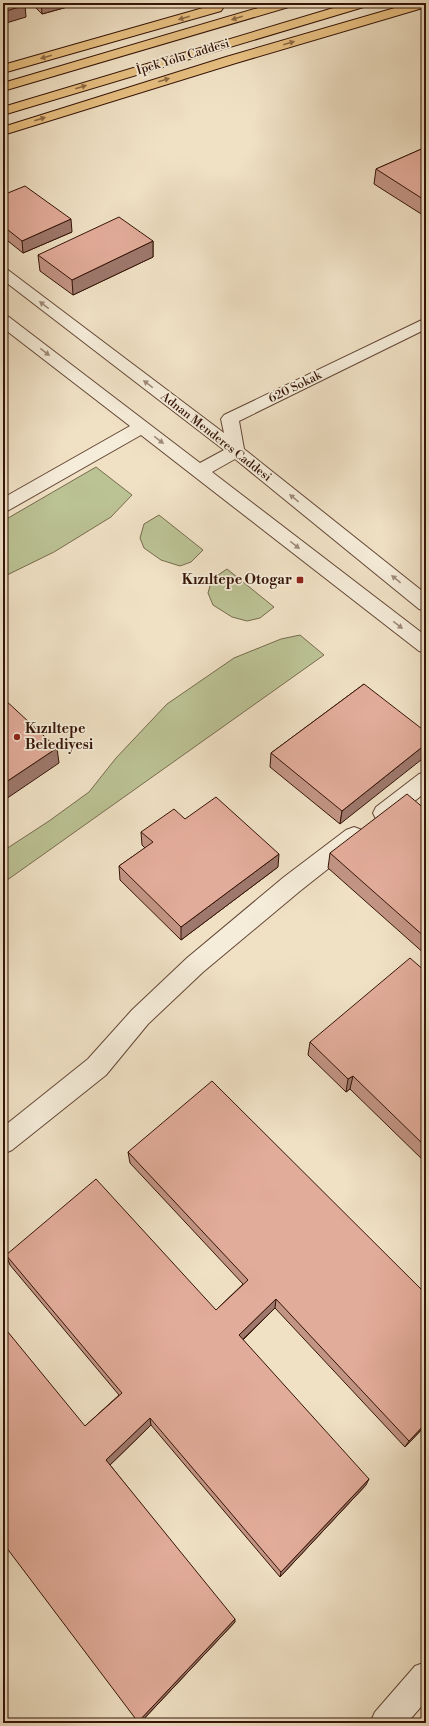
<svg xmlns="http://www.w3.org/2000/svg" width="429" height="1726" viewBox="0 0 429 1726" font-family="'Libre Bodoni',serif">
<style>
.green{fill:#bbc294;stroke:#786b4e}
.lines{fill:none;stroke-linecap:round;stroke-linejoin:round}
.minor-casing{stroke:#644736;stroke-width:2}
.highway-casing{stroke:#351407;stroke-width:2}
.minor{fill:#f5ecd9;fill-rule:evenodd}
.highway{fill:#e8c082;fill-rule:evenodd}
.wall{fill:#c29484;stroke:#351407}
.shaded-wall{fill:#9e786c;stroke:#351407}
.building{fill:#e2ac9a;stroke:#351407}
.oneway{fill:#8e6a44}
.oneway2{fill:#9f8b7a}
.poi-dot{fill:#8f2418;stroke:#f5ecd9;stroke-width:1.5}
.labels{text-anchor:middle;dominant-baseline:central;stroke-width:3.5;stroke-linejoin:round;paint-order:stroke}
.far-street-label{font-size:12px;fill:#351407;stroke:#f5ecd9}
.poi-label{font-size:14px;font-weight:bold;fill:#351407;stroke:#f5ecd9;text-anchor:end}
</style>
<rect width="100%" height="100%" fill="#f0e1c5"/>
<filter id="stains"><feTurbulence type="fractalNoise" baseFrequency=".005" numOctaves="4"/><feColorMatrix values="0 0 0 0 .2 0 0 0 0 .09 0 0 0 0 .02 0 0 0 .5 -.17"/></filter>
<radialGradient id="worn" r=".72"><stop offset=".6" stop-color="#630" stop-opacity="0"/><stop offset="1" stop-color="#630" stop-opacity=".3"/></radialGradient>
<g class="green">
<path d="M96,467L132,495L111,517L54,552L3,577V521Z"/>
<path d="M159,515L203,550L191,562L180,566L161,560L144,548L140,538L144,524Z"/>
<path d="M227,569L274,607L260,618L247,621L232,617L213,605L208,593L212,579Z"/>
<path d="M300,635L324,655L3,883V851L49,821L89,792L116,758L167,704L234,658L281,639Z"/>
</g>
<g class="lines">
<defs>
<g id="minor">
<path d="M3,268L8,270L224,433L221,419L224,415L426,318V329L239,421L244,449L426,594V611L419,609L235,459L212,472L426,636V653L419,651L141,435L9,510L3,512V498L130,426L3,328V315L9,317L200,463L224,450L3,280Z"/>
<path d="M426,772V792L392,819L384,822L376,819L373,813L376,807L419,774Z"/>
<path d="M354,827L362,830L365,836L362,842L300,891L203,972L148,1024L106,1075L12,1150L3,1154V1127L88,1059L132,1010L187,958L284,877L346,830Z"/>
<path d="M426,1662V1701L407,1723H370L375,1712L415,1666Z"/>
</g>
<g id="highway">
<path d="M275,3H294L292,6L3,91V83Z"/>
<path d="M350,3H369L367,6L3,115V107Z"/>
<path d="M412,3H426V7L236,63L3,135V127L226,57Z"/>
<path d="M217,4L221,5L223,8L221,11L3,73V65Z"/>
</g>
</defs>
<use href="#minor" class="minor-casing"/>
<use href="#highway" class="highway-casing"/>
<use href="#minor" class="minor"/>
<use href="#highway" class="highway"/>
</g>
<g class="wall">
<path d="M31,3H95L80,7L78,4L42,14Z"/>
<path d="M426,147V217L374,184L376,169Z"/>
<path d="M3,195L72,232L23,253L3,237Z"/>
<path d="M153,241V257L73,295L40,271L38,255Z"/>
<path d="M364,684L340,824L270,767L271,753Z"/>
<path d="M426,810V955L328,868L330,853Z"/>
<path d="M141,832L278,867L181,940L120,880L119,866L145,848L142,845Z"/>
<path d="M426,972V1163L350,1089L346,1092L308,1055L310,1042Z"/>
<path d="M128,1152L426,1425L405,1447L275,1308L243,1340L366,1485L280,1577L151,1425L110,1465L235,1622L140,1723L138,1722L85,1426L119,1395L10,1265L6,1255L216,1310L243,1284L130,1163Z"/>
</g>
<g class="shaded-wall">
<path d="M41,3H78V4L42,14Z"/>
<path d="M80,3H95L80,7Z"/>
<path d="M25,5L26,17L3,24V12Z"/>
<path d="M71,219L72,232L23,253L22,241Z"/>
<path d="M153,241V257L73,295L72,280Z"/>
<path d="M426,744V756L340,824L342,811Z"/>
<path d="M57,748L59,763L3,801V784Z"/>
<path d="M279,854L278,867L181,940V927Z"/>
<path d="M353,1076L350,1089L346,1092L348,1079Z"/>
<path d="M276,1299L275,1308L238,1344L239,1335Z"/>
<path d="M150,1418L151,1425L108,1467L106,1460Z"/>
<path d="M426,1423V1425L405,1447L409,1441Z"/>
<path d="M369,1479L366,1485L280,1577L281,1572Z"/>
<path d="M235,1619V1622L140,1723L138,1722Z"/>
</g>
<g class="building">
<path d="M3,3H23L25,5L3,12Z"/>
<path d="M426,147V201L376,169Z"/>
<path d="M25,186L71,219L22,241L3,226V195Z"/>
<path d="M119,217L153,241L72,280L38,255Z"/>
<path d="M364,684L426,732V744L342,811L271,753Z"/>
<path d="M3,698L57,748L3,784Z"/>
<path d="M407,794L426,810V938L330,853Z"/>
<path d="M216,797L279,854L181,927L119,866L153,842L141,832L174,809L185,819Z"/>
<path d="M410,958L426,972V1147L353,1076L348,1079L310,1042Z"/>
<path d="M212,1081L426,1294V1423L409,1441L276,1299L239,1335L369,1479L281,1572L150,1418L106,1460L235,1619L138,1722L3,1543V1326L85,1426L122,1393L6,1255L96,1179L216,1310L248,1280L128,1152Z"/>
</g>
<defs><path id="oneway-solid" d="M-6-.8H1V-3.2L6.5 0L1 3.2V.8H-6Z"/></defs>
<g class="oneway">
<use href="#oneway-solid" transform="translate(184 18) rotate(164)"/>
<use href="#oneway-solid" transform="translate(237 18) rotate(163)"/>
<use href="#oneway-solid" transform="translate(289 43) rotate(-16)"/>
<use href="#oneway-solid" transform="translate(46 57) rotate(164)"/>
<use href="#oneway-solid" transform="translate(164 80) rotate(-17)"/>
<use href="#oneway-solid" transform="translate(81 87) rotate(-17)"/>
<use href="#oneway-solid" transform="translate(40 119) rotate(-17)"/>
</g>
<g class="oneway2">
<use href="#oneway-solid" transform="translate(44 305) rotate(-143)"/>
<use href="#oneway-solid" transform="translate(45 352) rotate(38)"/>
<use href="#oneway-solid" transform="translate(148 384) rotate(-143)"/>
<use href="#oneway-solid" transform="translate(159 440) rotate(37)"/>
<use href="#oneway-solid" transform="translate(294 498) rotate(-141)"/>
<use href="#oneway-solid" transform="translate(295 545) rotate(38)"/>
<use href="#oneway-solid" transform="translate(396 579) rotate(-141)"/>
<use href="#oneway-solid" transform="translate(398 625) rotate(38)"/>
</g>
<g class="poi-dot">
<rect x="296" y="576" width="8" height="8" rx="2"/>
<circle cx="17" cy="737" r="4"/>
</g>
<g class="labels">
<g class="far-street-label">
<text transform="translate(183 57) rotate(-17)">İpek Yolu Caddesi</text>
<text transform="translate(295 387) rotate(-26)">620 Sokak</text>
<text transform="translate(216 437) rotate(38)">Adnan Menderes Caddesi</text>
</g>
<g class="poi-label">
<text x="292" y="580">Kızıltepe Otogar</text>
<text x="25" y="729" text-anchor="start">Kızıltepe<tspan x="25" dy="16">Belediyesi</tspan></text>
</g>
</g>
<rect width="429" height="1726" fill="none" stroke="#f0e1c5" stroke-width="16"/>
<rect x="4" y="4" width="421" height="1718" fill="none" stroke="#351407" stroke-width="2"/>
<rect x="8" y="8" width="413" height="1710" fill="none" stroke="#351407"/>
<rect width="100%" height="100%" filter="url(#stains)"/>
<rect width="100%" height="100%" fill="url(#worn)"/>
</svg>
